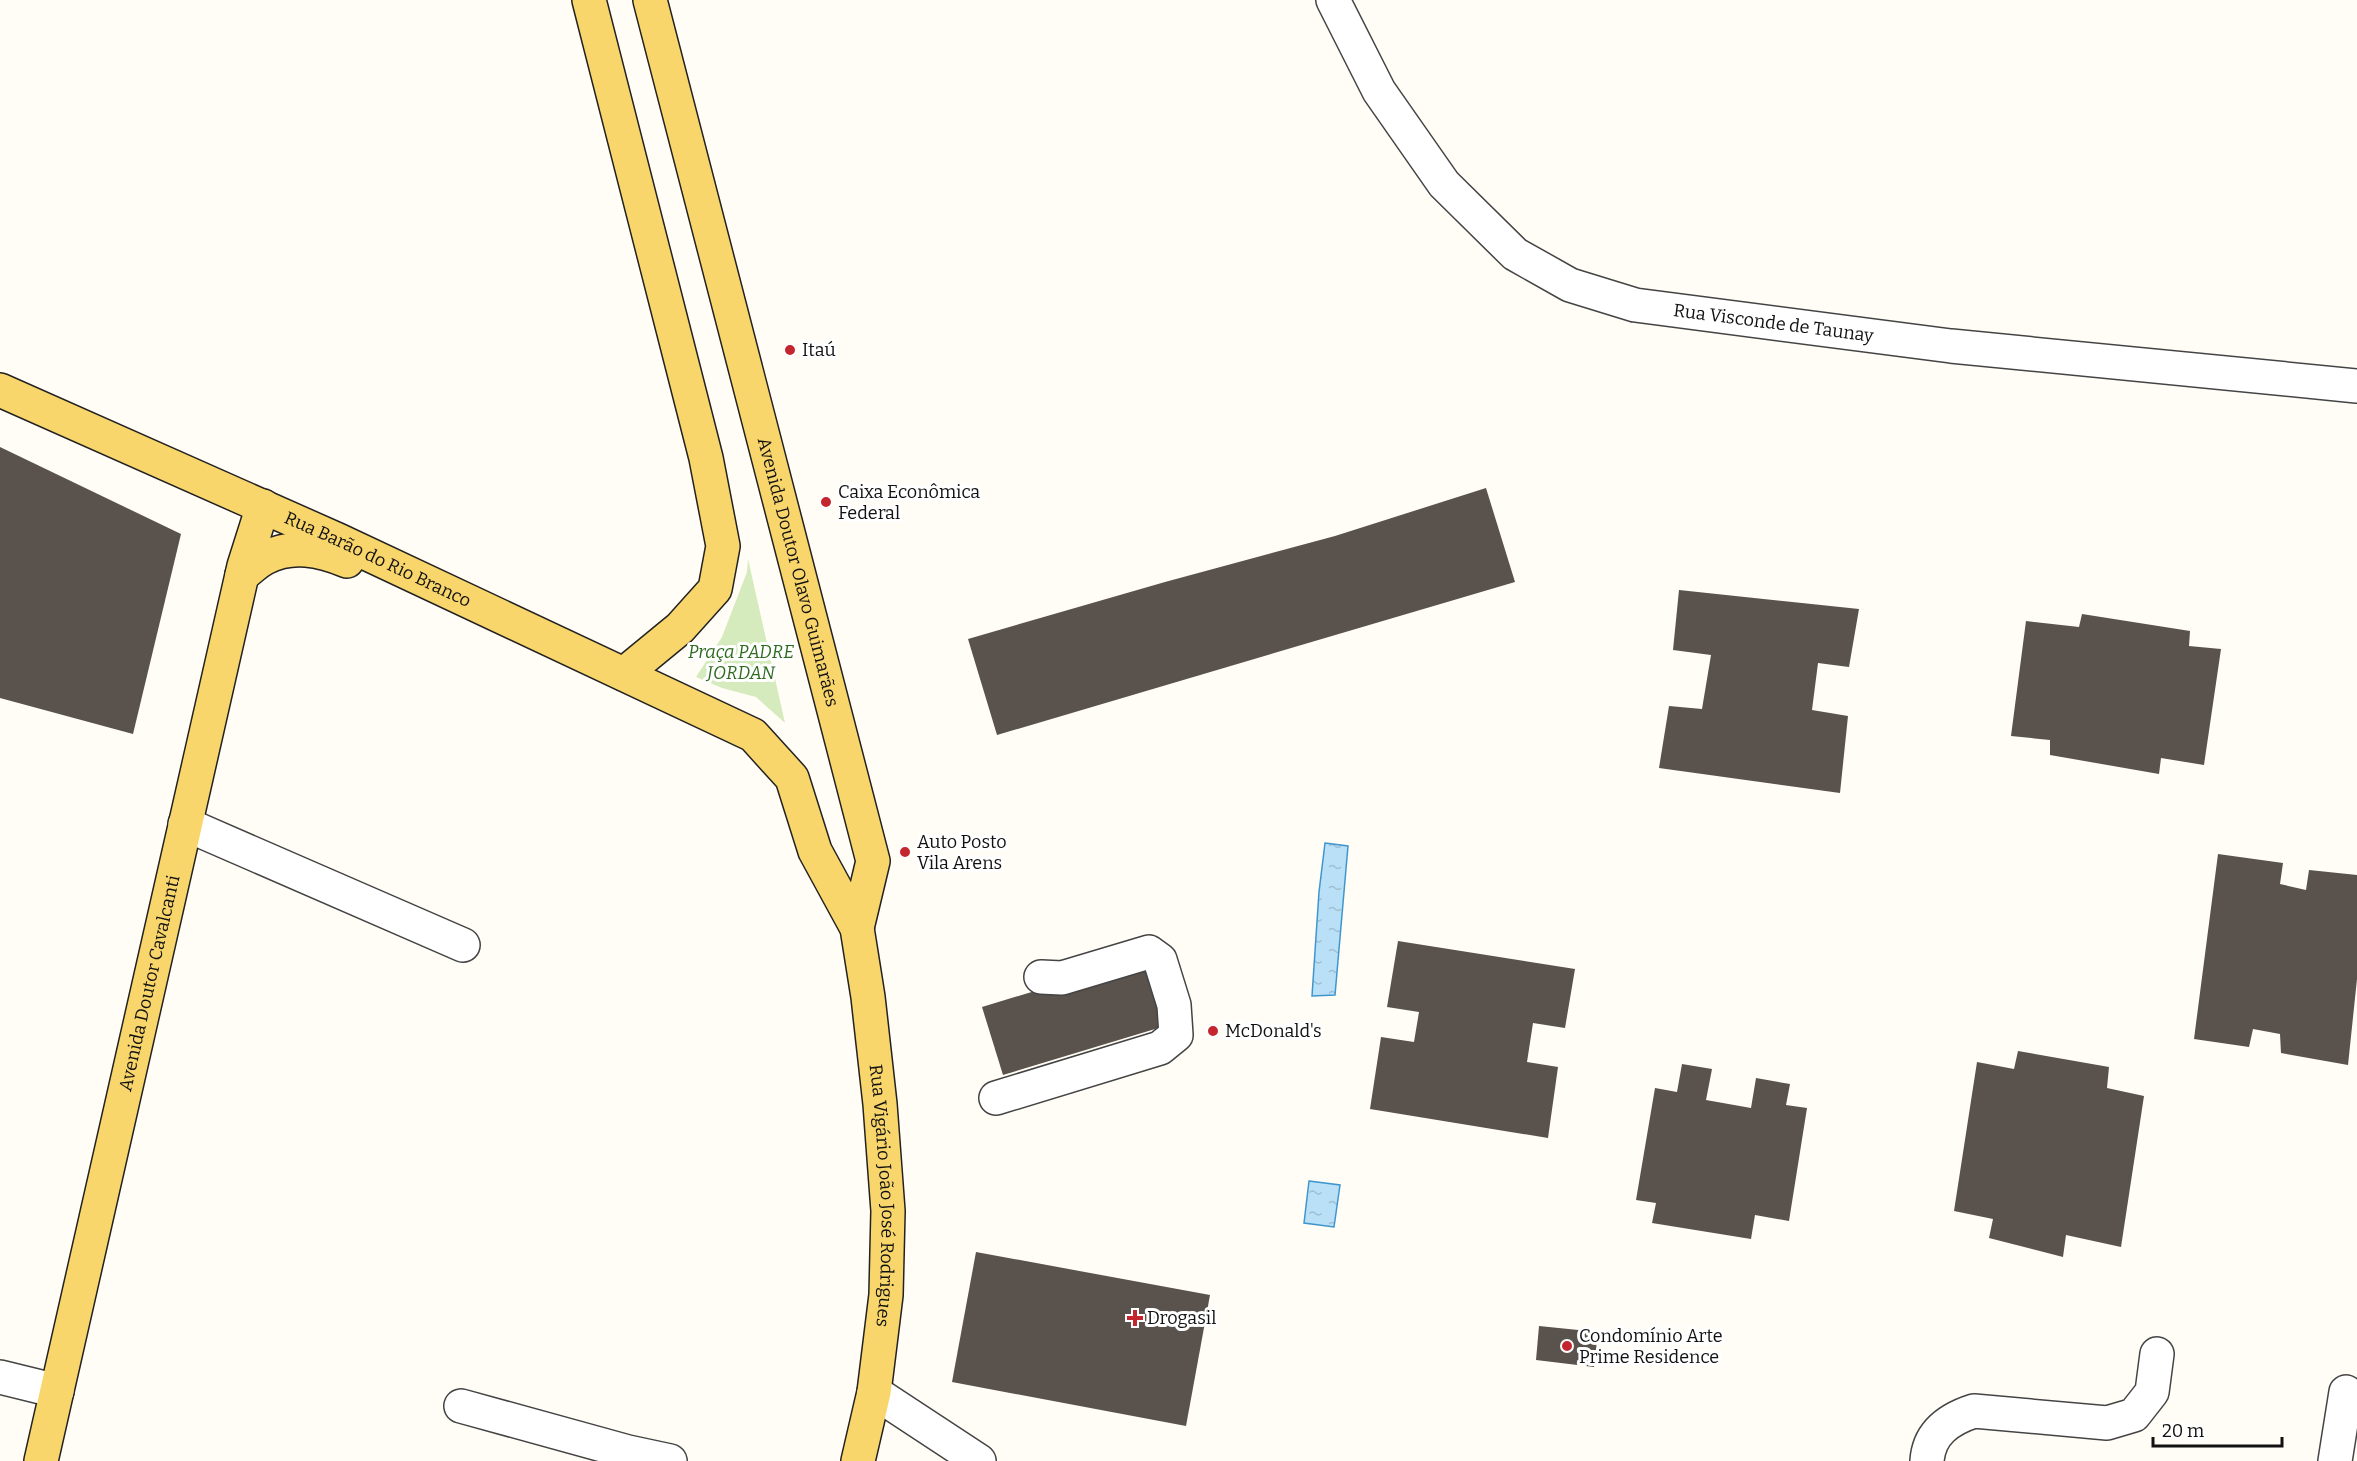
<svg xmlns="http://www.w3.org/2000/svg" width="2357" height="1461" viewBox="0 0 2357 1461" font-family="Bitter,serif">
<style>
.park{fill:#d5ebbd}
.water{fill:url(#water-ripples);stroke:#3f96cf;stroke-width:1.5}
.building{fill:#5a524d}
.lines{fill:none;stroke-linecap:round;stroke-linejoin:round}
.minor-casing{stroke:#444;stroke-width:36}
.major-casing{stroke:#222;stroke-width:36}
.minor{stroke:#fff;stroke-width:33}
.major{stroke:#f9d66b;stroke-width:33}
.poi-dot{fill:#c4262e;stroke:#fff;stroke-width:2}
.labels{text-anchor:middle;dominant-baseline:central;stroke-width:6;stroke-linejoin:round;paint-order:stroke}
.street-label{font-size:18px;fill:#111;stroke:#fff}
.poi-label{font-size:18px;fill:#111;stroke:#fff;text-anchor:start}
.park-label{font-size:18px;font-style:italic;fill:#2f6b1f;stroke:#fff}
</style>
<defs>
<pattern id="water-ripples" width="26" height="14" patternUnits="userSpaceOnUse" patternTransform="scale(1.5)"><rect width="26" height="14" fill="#b9e0f7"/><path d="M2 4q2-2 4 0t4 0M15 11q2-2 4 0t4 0" fill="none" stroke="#9ebfd3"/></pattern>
</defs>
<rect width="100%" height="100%" fill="#fffdf5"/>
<path class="park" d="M748,559L785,723L756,697L722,688L696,677L722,637L747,572Z"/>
<g class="water">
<path d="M1325,843L1348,846L1335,995L1312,996L1319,892Z"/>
<path d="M1309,1181L1340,1185L1334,1227L1304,1223Z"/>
</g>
<g class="building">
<path d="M0,447L181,534L133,734L0,698Z"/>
<path d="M1486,488L1515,582L997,735L968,639L1165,582L1335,536Z"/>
<path d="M1679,590L1859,609L1849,667L1818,663L1812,710L1848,716L1840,793L1659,768L1669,706L1702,709L1711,655L1673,650Z"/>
<path d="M2082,614L2190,631L2189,646L2221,649L2204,765L2161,758L2159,774L2050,755V740L2011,736L2026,621L2079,627Z"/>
<path d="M2218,854L2283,863L2280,884L2306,890L2309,870L2357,875V979L2348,1065L2281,1053L2280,1034L2253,1029L2249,1047L2194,1039Z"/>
<path d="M1398,941L1575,969L1565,1028L1533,1023L1527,1062L1558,1067L1548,1138L1370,1109L1381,1037L1414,1042L1419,1012L1387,1007Z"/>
<path d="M1144,958L1165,1026L1003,1075L982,1007Z"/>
<path d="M2018,1051L2109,1067L2107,1088L2144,1096L2121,1247L2066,1235L2063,1257L1989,1238L1993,1219L1954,1211L1977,1062L2014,1069Z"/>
<path d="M1682,1064L1712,1069L1706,1100L1751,1108L1756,1078L1790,1084L1786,1105L1807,1108L1789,1221L1755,1215L1751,1239L1652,1223L1656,1203L1636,1200L1655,1088L1677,1092Z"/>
<path d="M976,1252L1210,1295L1186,1426L952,1382Z"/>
<path d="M1539,1326L1598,1332L1594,1367L1536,1360Z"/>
</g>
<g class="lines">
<defs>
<g id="minor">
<path id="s1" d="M1333,0L1379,91L1444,184L1515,254L1570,285L1635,305L1951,346L2357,386"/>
<path d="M185,824L463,945"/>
<path d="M996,1098L1160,1048L1176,1035L1174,1005L1160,960L1149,952L1062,978L1041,977"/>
<path d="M0,1377L57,1391"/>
<path d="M874,1392L979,1461"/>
<path d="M461,1406L628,1452L670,1461"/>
<path d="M1927,1461C1929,1433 1949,1419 1974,1411L2107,1423L2134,1415L2152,1392L2157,1354"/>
<path d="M2335,1461L2346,1392"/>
</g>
<g id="major">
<path d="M589,0L706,458L723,546L715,589L680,628L624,674"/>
<path id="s2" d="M650,0L873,861L857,928"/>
<path id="s3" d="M0,390L338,540L753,735L792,778L815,851L857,928L868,997L880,1104L888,1211L886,1295L874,1392L858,1461"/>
<path d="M242,575C249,570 257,562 265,558C292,544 320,550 347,561"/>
<path id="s4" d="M41,1461L244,566L263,506"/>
</g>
</defs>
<use href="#minor" class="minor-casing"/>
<use href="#major" class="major-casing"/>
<use href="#minor" class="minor"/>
<use href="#major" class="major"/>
</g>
<g class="poi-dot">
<circle cx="790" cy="350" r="6"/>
<circle cx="826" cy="502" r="6"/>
<circle cx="905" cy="852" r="6"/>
<circle cx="1213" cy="1031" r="6"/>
<path d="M1132 1309h6v6h6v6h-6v6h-6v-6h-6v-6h6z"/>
<circle cx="1567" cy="1346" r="6"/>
</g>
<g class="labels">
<g class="street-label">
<text stroke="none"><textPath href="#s1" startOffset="586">Rua Visconde de Taunay</textPath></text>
<text stroke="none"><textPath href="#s3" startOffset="414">Rua Barão do Rio Branco</textPath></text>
<text stroke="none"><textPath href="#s2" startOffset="591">Avenida Doutor Olavo Guimarães</textPath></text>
<text stroke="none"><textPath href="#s4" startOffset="490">Avenida Doutor Cavalcanti</textPath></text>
<text stroke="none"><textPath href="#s3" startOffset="1320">Rua Vigário João José Rodrigues</textPath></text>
</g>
<g class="poi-label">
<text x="802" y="350">Itaú</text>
<text x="838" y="492">Caixa Econômica<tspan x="838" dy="21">Federal</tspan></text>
<text x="917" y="842">Auto Posto<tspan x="917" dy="21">Vila Arens</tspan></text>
<text x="1225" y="1031">McDonald's</text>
<text x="1147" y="1318">Drogasil</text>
<text x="1579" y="1336">Condomínio Arte<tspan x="1579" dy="21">Prime Residence</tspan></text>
</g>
<g class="park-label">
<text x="741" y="652">Praça PADRE<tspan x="741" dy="21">JORDAN</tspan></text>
</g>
</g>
<path d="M2153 1437v9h129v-9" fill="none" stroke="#111111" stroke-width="3"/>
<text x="2162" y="1437" font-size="18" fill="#111111" stroke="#ffffff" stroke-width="4.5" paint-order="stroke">20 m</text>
</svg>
